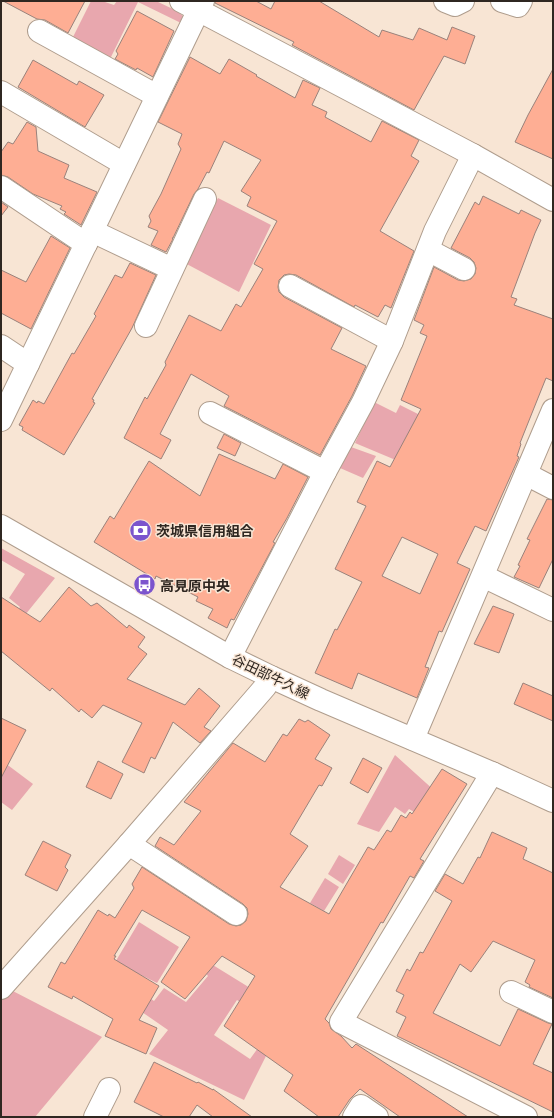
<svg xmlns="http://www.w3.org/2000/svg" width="554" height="1118" viewBox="0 0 554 1118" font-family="'Noto Sans','Noto Sans JP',sans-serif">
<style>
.green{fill:#e8a7ae}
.building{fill:#feae94;stroke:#9a827b;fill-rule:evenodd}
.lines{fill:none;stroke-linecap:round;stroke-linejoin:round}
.minor-casing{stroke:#af9d8d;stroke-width:24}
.major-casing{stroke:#af9d8d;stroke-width:24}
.minor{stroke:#fff;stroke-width:22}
.major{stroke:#fff;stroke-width:22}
.labels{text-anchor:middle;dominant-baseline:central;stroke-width:3;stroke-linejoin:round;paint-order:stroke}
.poi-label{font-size:14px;font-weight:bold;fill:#2f2721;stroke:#f8e5d4;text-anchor:start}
.street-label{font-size:14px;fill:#2f2721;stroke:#f8e5d4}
</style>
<rect width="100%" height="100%" fill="#f8e5d4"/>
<g class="green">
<path d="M91,1H102L114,5L117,1H156L177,11L184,17L181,23L138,2L110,59L73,37Z"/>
<path d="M218,198L271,225L239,292L183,262Z"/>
<path d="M374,402L396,413L400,405L420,415L398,461L355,443Z"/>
<path d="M351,447L376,456L363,478L340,468Z"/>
<path d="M1,548L55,578L8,636L3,632L20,607L9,598L25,574L1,560Z"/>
<path d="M395,755L436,792L416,813L409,809L405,814L395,807L379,832L357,824Z"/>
<path d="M1,760L33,784L12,810L1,802Z"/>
<path d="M339,855L355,865L343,884L328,874Z"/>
<path d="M325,878L339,887L324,911L310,903Z"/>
<path d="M139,922L179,947L157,983L139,974L131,985L154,1001L164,988L186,1002L208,976L203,970L208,962L255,991L246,1006L237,1000L214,1035L250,1059L285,1011L287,1014L244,1100L149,1054L168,1030L113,992L104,981Z"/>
<path d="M7,988L102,1037L35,1117H1V996Z"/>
</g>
<g class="building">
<path d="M3,1H85L68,33L45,20L37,19Z"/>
<path d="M215,1H256L271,9L275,1H319L379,37L382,30L413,40L419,28L447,40L452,27L475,36L465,64L444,56L414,110L292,45L294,42L215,3Z"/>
<path d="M137,11L174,31L153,77L137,68L136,70L115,59L118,54L116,51Z"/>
<path d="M190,57L220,74L229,59L257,75L256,76L295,98L303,80L320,88L312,105L327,112L325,117L371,142L382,121L419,140L411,156L419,161L380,231L414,251L391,308L385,305L378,317L355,305L354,307L296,275L289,274L284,275L279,280L278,287L279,292L284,297L342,328L331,349L366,366L352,396L320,455L224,406L229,396L191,374L160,434L171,440L161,459L124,438L145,397L147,399L166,365L165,362L189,315L221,331L236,304L241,307L263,269L254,264L277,221L247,206L251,197L241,191L261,160L224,141L209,173L207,172L198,189L194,194L173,238H172L173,239L166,252L151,245L158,231L148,227L151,221L149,216L161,194L181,149L178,144L182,134L158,122Z"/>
<path d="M33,60L77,85L79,81L104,95L85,127L18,87Z"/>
<path d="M553,69V159L515,142L528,115Z"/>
<path d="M27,122L36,127L38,151L69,165L64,178L97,192L81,225L64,214L66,212L60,209L62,206L33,194L8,177L1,175V152L8,142L13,144Z"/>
<path d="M483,196L519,214L521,210L541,220L535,233L511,297L517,299L514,305L553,319V381L546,378L520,443L521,444L517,456L519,457L486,531L475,526L457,563L470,569L442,632L439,631L425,667L429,668L417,698L358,673L352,689L315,673L335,629L337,630L362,582L335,569L366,506L357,502L377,461L390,467L421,409L401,400L427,336L420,333L424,325L414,320L434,267L458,280L464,281L471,279L475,274L476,268L474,262L470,258L451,248L475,202L479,205ZM402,537L438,554L420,594L382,576Z"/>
<path d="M1,202L8,207L1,216Z"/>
<path d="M51,236L70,248L31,329L1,313V270L26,282Z"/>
<path d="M130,263L156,275L132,328L92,399L94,400L93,402L95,403L64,455L22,430L23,427L19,425L33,400L37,403L38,401L44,404L72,353L74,354L96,316L94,314L115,275L122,278Z"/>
<path d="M224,434L241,443L235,456L217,448Z"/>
<path d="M219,454L275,479L283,464L308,477L287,518L273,542L275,543L234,620L231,619L227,628L208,618L213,609L196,601L198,597L156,576L155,579L94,542L110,516L114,519L149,461L200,496Z"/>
<path d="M547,499L553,500V559L539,588L514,577L520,566L518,565L530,540L527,539Z"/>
<path d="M69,587L91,606L97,603L127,628L129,625L145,637L138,647L147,654L127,679L185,705L199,688L220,706L204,727L211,731L200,743L173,722L155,759L151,757L144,773L122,762L142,723L103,705L92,718L81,709L79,712L52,688L50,691L1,651V597L40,622Z"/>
<path d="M493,606L514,614L499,653L474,644Z"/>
<path d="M523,683L553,696V721L514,704Z"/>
<path d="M1,718L26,730L1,778Z"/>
<path d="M299,719L305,722L308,720L330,735L315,759L332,768L322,786L319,785L290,834L308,846L280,887L329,914L368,847L374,850L387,830L391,832L401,815L406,818L410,812L412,814L442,769L467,784L420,859L424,861L414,878L410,876L383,923L381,922L325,1019L329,1023L331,1029L341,1036L352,1048L356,1044L468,1117H400L360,1089L350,1099L338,1117H319L284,1091L293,1075L224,1026L255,976L222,956L185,999L161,982L190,937L142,910L114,956H116L114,959L159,986L139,1020L157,1028L146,1054L105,1036L113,1019L73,996L72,999L48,987L61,962L65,964L98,910L108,916L109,914L115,918L134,888L132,884L142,867L229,924L236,926L241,925L246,921L248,914L247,908L243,904L155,846L160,837L174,845L201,811L184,802L233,743L265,762L283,734L287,736Z"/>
<path d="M363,758L382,768L368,793L350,783Z"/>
<path d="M98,761L123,774L111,799L86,787Z"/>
<path d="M492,832L527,848L523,859L553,873V998L529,987L530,985L525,982L535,960L493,941L471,972L460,964L433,1013L500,1046L518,1009L548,1023L552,1024L533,1064L553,1073V1112L397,1036L406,1017L396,1012L404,995L396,991L407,969L410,971L420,952L423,953L452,901L435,891L445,874L463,884L478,857L480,858Z"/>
<path d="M43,841L71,855L65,867L68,870L57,891L25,875Z"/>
<path d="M154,1062L197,1083L198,1082L213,1090V1089L252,1117H213L197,1105L189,1117H164L134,1102Z"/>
</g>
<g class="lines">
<defs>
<g id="minor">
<path d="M181,1L473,155L553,200"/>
<path d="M445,1L455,5L463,1"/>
<path d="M502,1L518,6L521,1"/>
<path d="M39,31L157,96"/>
<path d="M1,92L124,164"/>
<path d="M1,187L86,244"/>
<path d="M92,231L172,269"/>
<path d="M428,250L464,269"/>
<path d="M290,286L392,341"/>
<path d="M146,326L205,199"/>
<path d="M1,346L28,364"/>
<path d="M210,413L325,472"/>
<path d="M1,420L203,1"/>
<path d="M526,474L553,488"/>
<path d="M483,576L553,610"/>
<path d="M230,657L325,472L363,402L392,341L435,231L473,155"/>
<path d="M413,739L553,410"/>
<path d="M492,773L341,1022L526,1117"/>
<path d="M129,844L236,914"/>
<path d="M1,988L129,844L265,687L271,677"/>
<path d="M511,992L553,1012"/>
<path d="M95,1117L109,1089"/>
<path d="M354,1117L361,1106L377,1117"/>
</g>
<path id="major" d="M1,526L230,657L271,677L321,700L492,773L553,801"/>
</defs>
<use href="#minor" class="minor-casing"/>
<use href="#major" class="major-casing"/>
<use href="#minor" class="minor"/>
<use href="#major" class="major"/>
</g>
<defs>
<symbol id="bank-disc" viewBox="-11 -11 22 22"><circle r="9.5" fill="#7b54cd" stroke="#f8e5d4"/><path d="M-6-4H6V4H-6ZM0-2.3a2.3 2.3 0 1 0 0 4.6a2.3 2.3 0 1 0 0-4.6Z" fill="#fff"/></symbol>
<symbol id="bus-disc" viewBox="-11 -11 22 22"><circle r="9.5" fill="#7b54cd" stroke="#f8e5d4"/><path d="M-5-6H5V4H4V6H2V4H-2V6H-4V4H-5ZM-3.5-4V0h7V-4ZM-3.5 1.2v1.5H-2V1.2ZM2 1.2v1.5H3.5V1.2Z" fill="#fff"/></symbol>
</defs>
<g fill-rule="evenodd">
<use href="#bank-disc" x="128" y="518" width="25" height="25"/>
<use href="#bus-disc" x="132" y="572" width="25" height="25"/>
</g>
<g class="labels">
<g class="poi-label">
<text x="156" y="530">茨城県信用組合</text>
<text x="160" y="585">高見原中央</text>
</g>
<g class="street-label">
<text transform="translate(271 676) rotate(26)">谷田部牛久線</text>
</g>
</g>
<rect width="554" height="1118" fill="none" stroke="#2f2721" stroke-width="4"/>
</svg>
